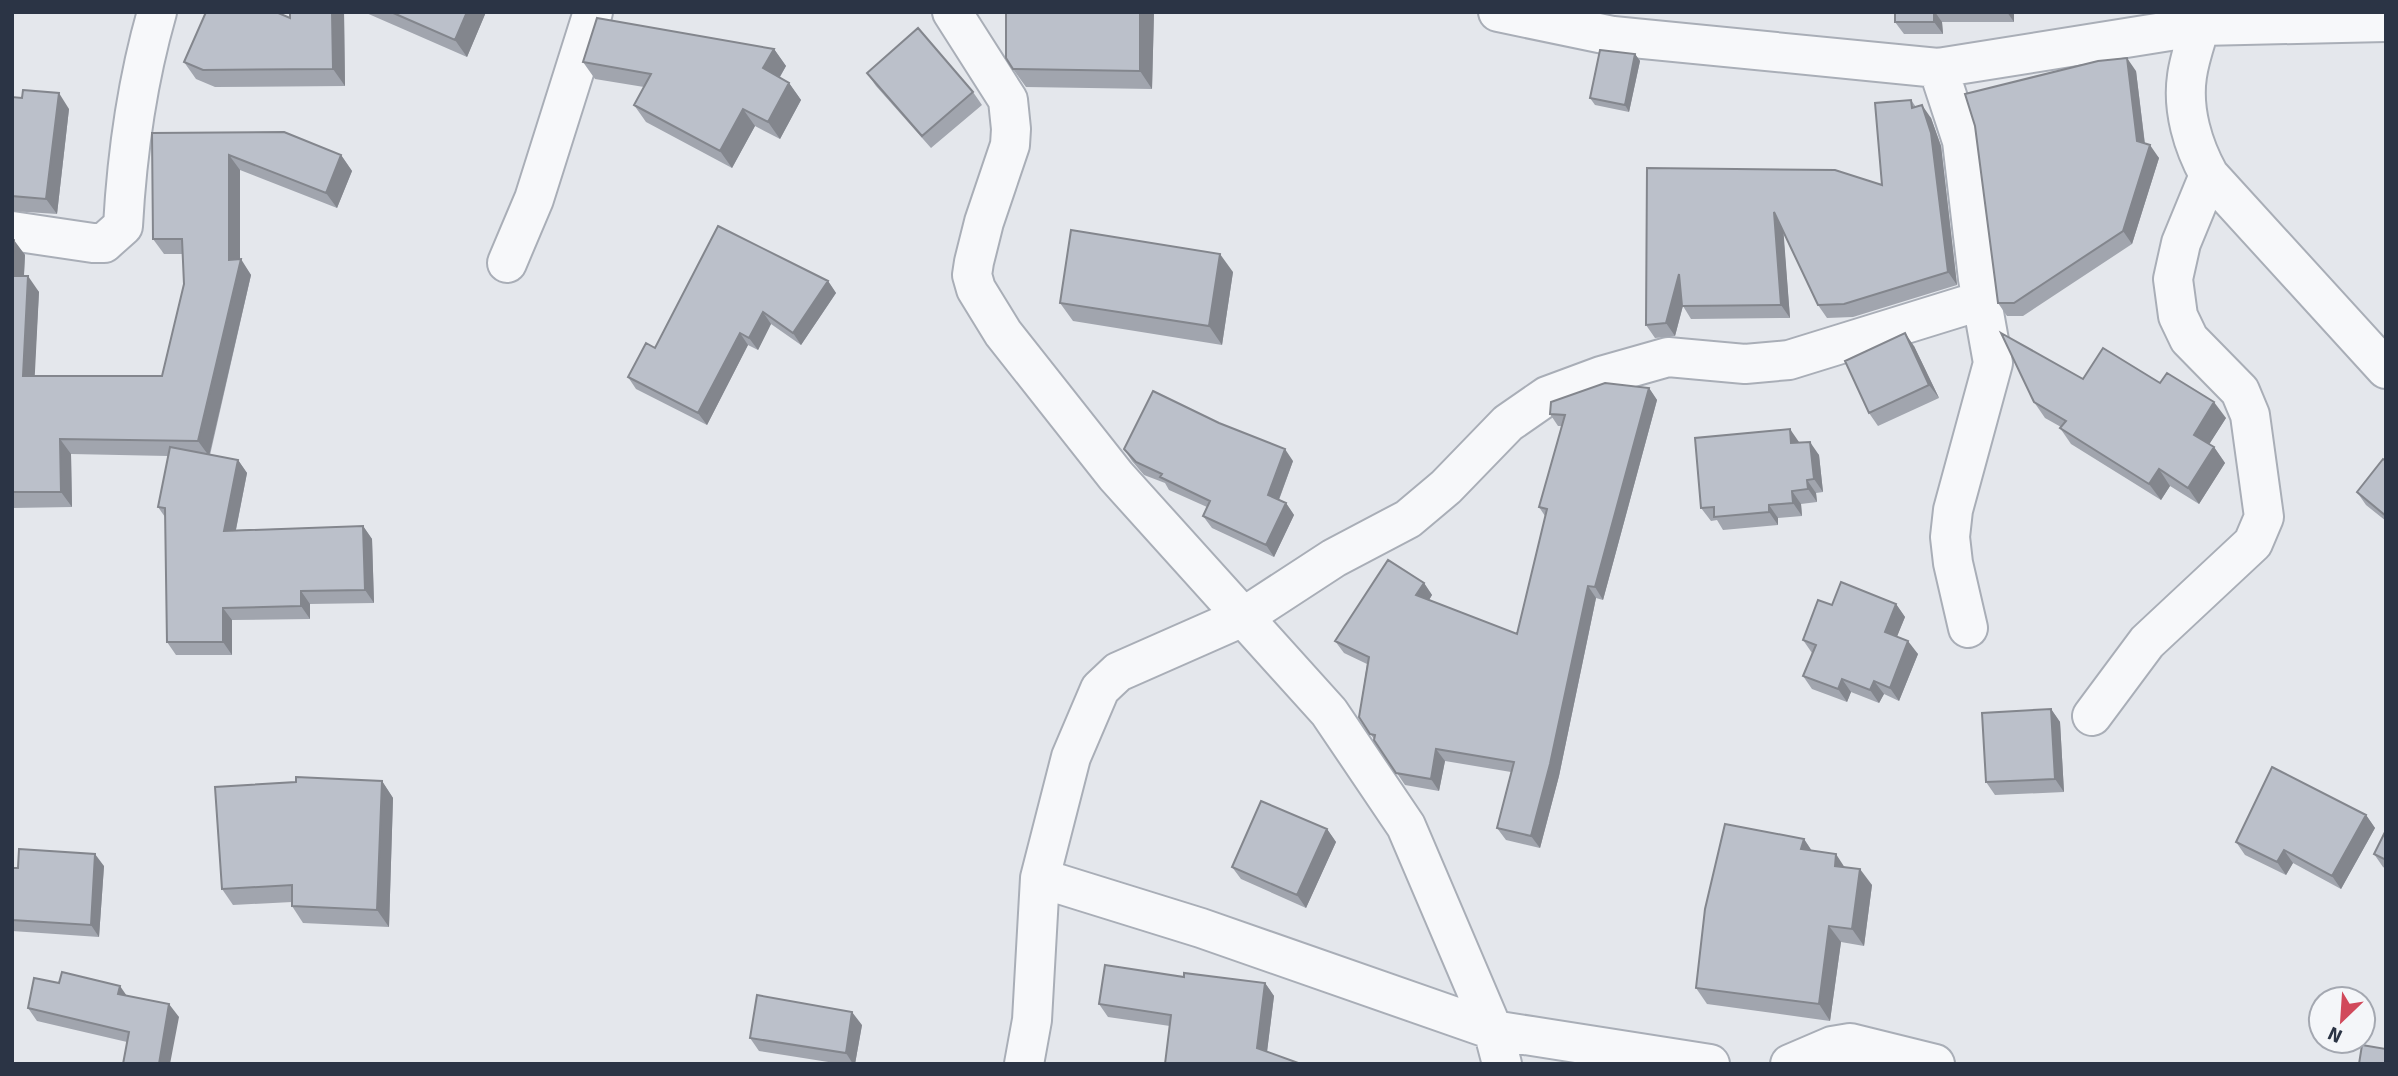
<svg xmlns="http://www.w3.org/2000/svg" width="2398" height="1076" font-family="Signika,sans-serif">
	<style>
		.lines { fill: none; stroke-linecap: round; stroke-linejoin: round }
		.minor-casing { stroke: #a9aeb7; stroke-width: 42 }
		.minor { stroke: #f7f8fa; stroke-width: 38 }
		.wall { fill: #a1a5ae }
		.shaded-wall { fill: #83868d }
		.building { fill: #bbc0ca; stroke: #83868d; stroke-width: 2 }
	</style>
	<rect width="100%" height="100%" fill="#e4e7ec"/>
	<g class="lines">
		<defs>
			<path id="minor" d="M952,12L1008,100L1011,129L1010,145L984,222L974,262L972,275L976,289L1003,333L1116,476L1329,712L1406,826L1493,1030L1502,1064
				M1498,12L1613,36L1938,68L2201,26L2386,22
				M2204,12C2199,33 2190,54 2187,76C2182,110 2193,146 2209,175L2386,369
				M1938,68L1962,141L1978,279L1993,363L1953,510L1950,537L1953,563L1968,628
				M12,231L93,243H104L123,226C127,153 137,82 157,12
				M507,263L534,199L593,12
				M2092,716L2147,642L2253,543L2264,517L2250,415L2240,391L2189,339L2178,316L2173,279L2181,243L2209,175
				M1040,878L1201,928L1493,1030L1710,1064
				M1024,1064L1032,1020L1040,878L1071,757L1100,689L1118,672L1245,616L1334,558L1408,519L1446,487L1508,423L1547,396L1601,376L1668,357L1745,364L1789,360L1983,300
				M1790,1064L1832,1046L1850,1043L1935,1064"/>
		</defs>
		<use href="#minor" class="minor-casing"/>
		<use href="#minor" class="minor"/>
	</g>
	<path class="wall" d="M290,12H344L345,86L215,87L196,79L184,62L290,18Z
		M364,12H486L467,57Z
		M1006,12H1154L1152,89L1026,87L1013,69Z
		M1895,12H2014V22H1942L1943,34H1904L1895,22Z
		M774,49L786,66L780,77L789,83L801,100L780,139L755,126L732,168L646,122L634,105L644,87L595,79L583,62Z
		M1635,54L1640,61L1629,112L1595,105L1590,98Z
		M2136,71L2145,144L2159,158L2132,244L2023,316H2007L1998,303Z
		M867,73L973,92L982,105L931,148L876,86Z
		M12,97L69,109L57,214L12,211Z
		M1911,100L1916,107L1931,118L1941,146L1957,285L1853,317L1827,318L1818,305L1783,232L1790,318L1691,319L1683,306L1675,336L1655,338L1646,325L1647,168L1882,185Z
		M152,133L341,155L352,171L337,208L240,170V259L251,275L210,455L238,460L247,473L236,530L363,526L372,539L374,603L310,604V619L232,620V655H176L167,642L165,517L158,507L168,456L71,454L72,507L12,508V239L25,255L24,276L39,292L34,376H162L184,284L183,254H164L153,239Z
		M1233,272L1222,345L1073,321L1060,303Z
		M828,281L836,293L801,345L771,324L758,350L748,345L707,425L636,389L628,377L655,348Z
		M1914,346L1939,398L1878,426L1869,413Z
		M2083,379L2160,383L2226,418L2209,444L2214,447L2225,463L2199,504L2170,486L2161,500L2071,444L2060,428L2061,427L2045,418L2034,402Z
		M1649,388L1657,400L1603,600L1596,598L1559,776L1540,848L1506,840L1497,828L1511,772L1445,761L1439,791L1405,785L1359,717L1367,664L1344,653L1335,641L1424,583L1432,595L1429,600L1517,634L1545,516L1539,507L1562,426H1558L1550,414Z
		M1799,443L1819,455L1823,492L1816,493L1817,502L1801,504L1802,516L1778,518V525L1723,530L1717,520L1711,521L1701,508Z
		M1124,449L1293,461L1279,500L1286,503L1294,515L1274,557L1212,528L1203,516L1207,507L1169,490L1165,483L1144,475L1132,461Z
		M2386,461V521L2366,505L2357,492Z
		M1896,604L1905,617L1897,636L1918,654L1899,701L1884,694L1879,703L1851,692L1847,702L1812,689L1803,676L1812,653L1803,640L1832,605Z
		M2051,709L2060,722L2064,792L1995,795L1986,782Z
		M382,781L393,798L389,927L303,923L292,906V902L233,905L222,889Z
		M2366,815L2375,828L2341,889L2293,863L2286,875L2245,855L2236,842Z
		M1327,829L1336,842L1306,908L1241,879L1232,867Z
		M2386,830V869L2383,867L2374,854Z
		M1804,839L1812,851L1845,867L1872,885L1864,946L1841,942L1830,1021L1707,1004L1696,988Z
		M104,866L99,937L12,931V868Z
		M1184,977L1265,983L1274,996L1267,1051L1170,1026L1108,1017L1099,1004Z
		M127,996L179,1017L127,1042L37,1021L28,1008Z
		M862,1025L855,1064H841L759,1051L750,1038Z"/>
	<path class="shaded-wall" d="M332,12H344L345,86L333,69Z
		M467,12H486L467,57L455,40Z
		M1140,12H1154L1152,89L1140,71Z
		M1934,12H1935L1942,22L1943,34L1934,22Z
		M2007,12H2014V22Z
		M774,49L786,66L775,85L763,68Z
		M1635,54L1640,61L1629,112L1625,105Z
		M2127,58L2136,71L2146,154L2137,141Z
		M789,83L801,100L780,139L768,122Z
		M59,93L69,109L57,214L46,199Z
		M1922,105L1931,118L1941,146L1957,285L1948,272Z
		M743,109L755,126L732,168L720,151Z
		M2150,145L2159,158L2132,244L2123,231Z
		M229,155L240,170V262L241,259L251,275L209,456L198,441L229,260Z
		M341,155L352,171L337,208L326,193Z
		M1774,212L1783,225L1790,318L1781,305Z
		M14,240L25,255L23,291L12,276Z
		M1220,254L1233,272L1222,345L1209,326Z
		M1679,274L1688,286L1675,336L1666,323Z
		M28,276L39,292L34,391L23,376Z
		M828,281L836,293L801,345L793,333Z
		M763,312L771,324L758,350L749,338Z
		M740,333L748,345L707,425L698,413Z
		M1905,333L1914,346L1939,398L1929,385Z
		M1649,388L1657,400L1603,600L1595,587Z
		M2214,402L2226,418L2205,451L2194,435Z
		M1790,429L1799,442L1791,443Z
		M60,439L71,454L72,507L61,492Z
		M1810,442L1819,455L1823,492L1814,479Z
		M2214,447L2225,463L2199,504L2188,488Z
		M1285,449L1293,461L1276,507L1268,495Z
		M238,460L247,473L233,544L224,531Z
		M2159,469L2170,486L2161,500L2149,484Z
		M1807,480L1816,493L1817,502L1808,489Z
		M1792,491L1801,504L1802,516L1793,503Z
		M1286,503L1294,515L1274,557L1266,545Z
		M1769,505L1778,518V525L1769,512Z
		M363,526L372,539L374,603L365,590Z
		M1424,583L1432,595L1424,608L1416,595Z
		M1588,586L1596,598L1559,776L1540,848L1531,836Z
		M301,591L310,604V619L301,606Z
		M1896,604L1905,617L1894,644L1885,632Z
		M223,608L232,620V655L223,642Z
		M1908,641L1918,654L1899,701L1890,688Z
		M1842,679L1851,692L1847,702L1838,689Z
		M1874,681L1884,694L1879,703L1870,690Z
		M2051,709L2060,722L2064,792L2055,779Z
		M1436,749L1445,761L1439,791L1431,779Z
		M382,781L393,798L389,927L377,910Z
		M2366,815L2375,828L2341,889L2332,876Z
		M1327,829L1336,842L1306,908L1297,895Z
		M1804,839L1815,856L1801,849Z
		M2284,850L2293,863L2286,875L2277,862Z
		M95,854L104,866L99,937L91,925Z
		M1836,854L1847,871L1835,866Z
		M1860,869L1872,885L1864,946L1852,929Z
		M1829,926L1841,942L1830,1021L1819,1004Z
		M1265,983L1274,996L1266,1060L1257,1048Z
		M120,986L129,999L118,994Z
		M169,1004L179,1017L170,1064H159Z
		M852,1012L862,1025L855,1064H853L846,1053Z"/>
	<path class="building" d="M206,12H276L290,18V12H332L333,69L203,70L184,62Z
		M391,12H467L455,40Z
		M1006,12H1140V71L1013,69L1006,58Z
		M1895,12H1934V22H1895Z
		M597,18L774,49L763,68L789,83L768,122L743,109L720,151L634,105L651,74L583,62Z
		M918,28L973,92L922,136L867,73Z
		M1600,50L1635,54L1625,105L1590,98Z
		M2127,58L2137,141L2150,145L2123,231L2014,303H1998L1975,126L1965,94L2098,61Z
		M23,90L59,93L46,199L12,196V97L22,98Z
		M1911,100L1912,108L1922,105L1931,133L1948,272L1844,304L1818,305L1774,212L1781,305L1682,306L1679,274L1666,323L1646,325L1647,168L1835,170L1882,185L1875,103Z
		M284,132L341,155L326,193L229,155V260L241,259L198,441L60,439L61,492H12V276H28L23,376H162L184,284L182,239H153L152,133Z
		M718,226L828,281L793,333L763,312L749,338L740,333L698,413L628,377L646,343L655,348Z
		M1071,230L1220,254L1209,326L1060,303Z
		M12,239L14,240L12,273Z
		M1905,333L1929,385L1869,413L1845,361Z
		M2001,333L2083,379L2103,348L2160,383L2167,373L2214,402L2194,435L2214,447L2188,488L2159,469L2149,484L2060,428L2066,421L2034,402Z
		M1605,383L1649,388L1595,587L1588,586L1550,764L1531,836L1497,828L1514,762L1436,749L1431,779L1396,773L1374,740L1375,735L1370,734L1359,717L1369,657L1335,641L1388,560L1424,583L1416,595L1517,634L1547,509L1539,507L1565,415L1550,414L1551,402Z
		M1153,391L1219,423L1285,449L1268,495L1286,503L1266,545L1203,516L1210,501L1160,477L1162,474L1136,462L1124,449Z
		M1790,429L1791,443L1810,442L1814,479L1807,480L1808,489L1792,491L1793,503L1769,505V512L1714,517V507L1701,508L1695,438Z
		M170,447L238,460L224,531L363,526L365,590L301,591V606L223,608V642H167L165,508L158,507Z
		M2383,459L2386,461V516L2357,492Z
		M1841,582L1896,604L1885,632L1908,641L1890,688L1874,681L1870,690L1842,679L1838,689L1803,676L1816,645L1803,640L1818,600L1832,605Z
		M2051,709L2055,779L1986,782L1982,713Z
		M2272,767L2366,815L2332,876L2284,850L2277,862L2236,842Z
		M296,777L382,781L377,910L292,906V885L222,889L215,787L296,782Z
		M1261,801L1327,829L1297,895L1232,867Z
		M1725,824L1804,839L1801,849L1836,854L1835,866L1860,869L1852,929L1829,926L1819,1004L1696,988L1705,909Z
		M2386,830V860L2374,854Z
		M19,849L95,854L91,925L12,920V868H18Z
		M1105,965L1184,977V973L1265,983L1257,1048L1301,1064H1165L1171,1015L1099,1004Z
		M62,972L120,986L118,994L169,1004L159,1064H123L129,1032L28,1008L34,978L59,983Z
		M757,995L852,1012L846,1053L750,1038Z
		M2362,1045L2386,1049V1064H2359Z"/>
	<rect width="2398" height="1076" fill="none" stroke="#2b3445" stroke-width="28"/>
	<g transform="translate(2342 1020) rotate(205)"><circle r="33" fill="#f4f6f9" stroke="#a4a8b1" stroke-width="2"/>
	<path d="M0-5L12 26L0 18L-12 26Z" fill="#d1495b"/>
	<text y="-10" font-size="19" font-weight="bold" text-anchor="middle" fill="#2b3445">N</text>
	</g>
</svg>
